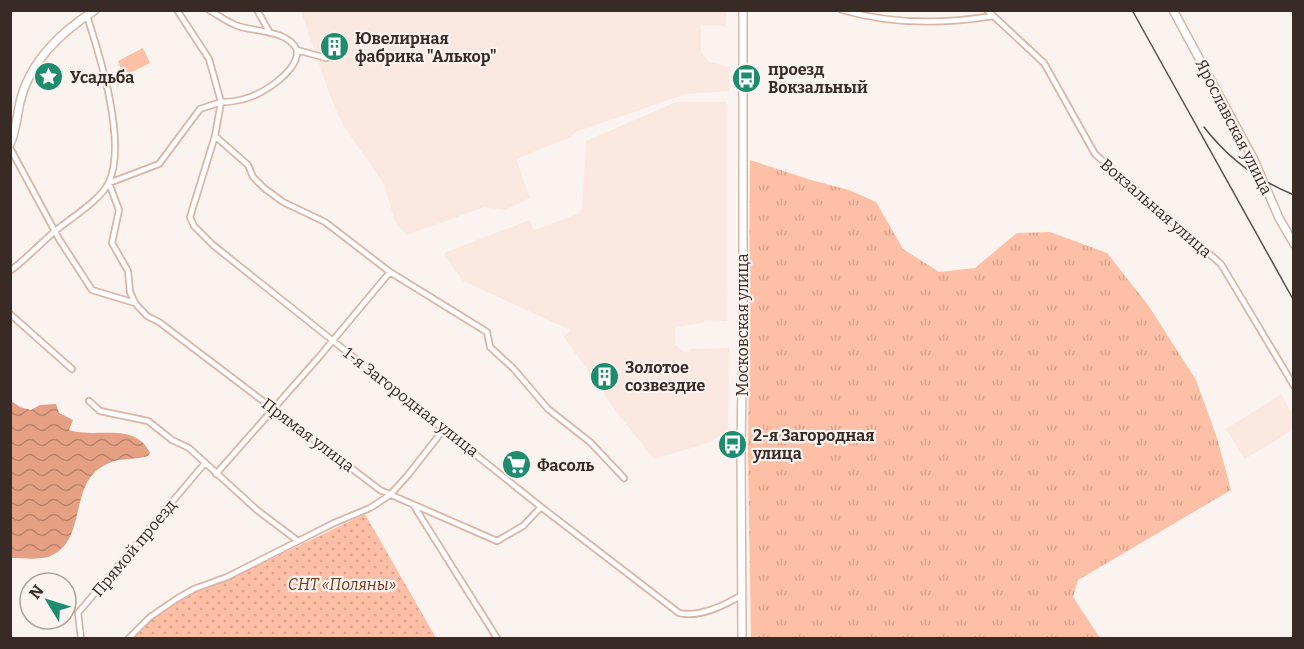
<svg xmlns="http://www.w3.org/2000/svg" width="1304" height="649" font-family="Bitter,serif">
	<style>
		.built { fill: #fbe8e0 }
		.grass { fill: url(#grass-tufts) }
		.garden { fill: url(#garden-dots) }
		.pitch { fill: #fdbfa5 }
		.water { fill: url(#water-waves) }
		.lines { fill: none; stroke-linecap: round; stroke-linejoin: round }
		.street-casing { stroke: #dab5a6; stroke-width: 8 }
		.secondary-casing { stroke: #dab5a6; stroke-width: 10 }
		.street { stroke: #fff; stroke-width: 4.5 }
		.secondary { stroke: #fff; stroke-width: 7 }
		.rail { stroke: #5c4f4a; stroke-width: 1.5 }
		.labels { text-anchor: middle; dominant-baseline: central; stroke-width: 4.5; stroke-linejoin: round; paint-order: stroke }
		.poi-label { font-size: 16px; font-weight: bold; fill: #382a24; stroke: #fbf3f0; text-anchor: start }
		.street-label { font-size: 16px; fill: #382a24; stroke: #fbf3f0 }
		.park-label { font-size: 16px; font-style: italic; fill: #743518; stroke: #fbf3f0 }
	</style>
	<defs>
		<pattern id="grass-tufts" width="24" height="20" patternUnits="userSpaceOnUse" patternTransform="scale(1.5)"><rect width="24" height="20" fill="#fdbfa5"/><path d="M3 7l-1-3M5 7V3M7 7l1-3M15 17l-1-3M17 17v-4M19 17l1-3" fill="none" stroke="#daa48e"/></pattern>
		<pattern id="garden-dots" width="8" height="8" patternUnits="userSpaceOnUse" patternTransform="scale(1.5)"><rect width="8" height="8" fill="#fdbfa5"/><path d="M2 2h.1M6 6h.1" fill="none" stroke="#daa48e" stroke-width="1.8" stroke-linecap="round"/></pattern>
		<pattern id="water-waves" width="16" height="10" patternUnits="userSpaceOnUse" patternTransform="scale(1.5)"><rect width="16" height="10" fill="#e5a083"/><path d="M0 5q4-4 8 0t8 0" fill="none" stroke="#bb836b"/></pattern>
	</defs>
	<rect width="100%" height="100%" fill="#fbf3f0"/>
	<path class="built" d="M301,11H726V26L701,25V52L709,62L730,67L729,91L686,94L575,132L571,137L516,159L530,198L505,210L484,207L407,235L395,222L384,184L343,125L330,96Z
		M676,102H727V321L705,320L703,323L675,327V345L686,353L690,349L729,348L728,430L711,442L654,459L621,418L564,337L570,330L463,281L444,255L446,252L530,220L534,230L578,214L582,208L586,141Z
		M1281,394L1293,415V430L1245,459L1226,429Z"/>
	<path class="grass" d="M750,160L811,180L849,190L876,202L903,249L939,272L975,268L1017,233L1050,232L1107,253L1148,305L1196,380L1217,438L1231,490L1078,580L1073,597L1100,638H751L748,461Z"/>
	<path class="garden" d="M365,514L436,638H132L152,618L195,591L256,566Z"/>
	<path class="pitch" d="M143,48L150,63L124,76L118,61Z"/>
	<path class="water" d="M10,400L20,407L31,410L40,405L56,404L59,413L73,420L69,430C95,439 135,421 150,453L148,456C128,462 120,455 100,468C69,489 87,543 48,557C37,560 21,558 11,558Z"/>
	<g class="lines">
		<defs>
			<path id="street" d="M209,10C218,15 228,23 238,26C256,32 288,30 297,50
				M257,10L270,33
				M842,10C890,24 944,24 993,16
				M987,10L1044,63L1095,154L1221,264L1294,386
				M297,50C299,71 263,94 244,99C237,101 228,102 221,102L215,136L190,217L194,226L213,245L541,507L679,613C700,618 725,605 742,595
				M297,50L326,58
				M215,136L248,165L253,177L264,188L283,202L325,222L390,272L487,332L490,347L513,368L548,409L590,442L624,478
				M10,148L59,239L92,290L135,303
				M109,183L119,210L112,243L128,271L130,292L135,303L147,316L159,322L380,490L497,541L523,526L541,507
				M109,183L159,164L200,109L221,102L209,59L177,10
				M10,271C26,259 40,244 55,231C71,218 101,200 109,182C127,142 100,56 87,16
				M10,314L72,369
				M89,401L100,411L148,421L172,440L189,448L257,510L298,541
				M216,474L319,357L390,272
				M414,506L497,638
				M81,638L78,613L205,463
				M129,638L150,617L178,598L194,589L227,577L334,523L370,508L390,495L408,475L444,429"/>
			<path id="secondary" d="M1173,10L1254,160L1279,218L1294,244
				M10,144C16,131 17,116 20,102C30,61 60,33 95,10
				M742,638L741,444L743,332V10"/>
		</defs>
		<use href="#street" class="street-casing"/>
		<use href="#secondary" class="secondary-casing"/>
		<use href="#street" class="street"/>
		<use href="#secondary" class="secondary"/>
		<path class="rail" d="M1132,10L1294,301
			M1204,127C1227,157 1259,181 1294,195"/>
	</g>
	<defs>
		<symbol id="building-disc" viewBox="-11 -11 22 22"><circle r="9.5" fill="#1e8d6e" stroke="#fbf3f0"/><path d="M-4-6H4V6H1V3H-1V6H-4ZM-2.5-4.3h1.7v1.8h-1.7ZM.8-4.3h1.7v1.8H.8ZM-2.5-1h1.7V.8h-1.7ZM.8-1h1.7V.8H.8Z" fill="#fff"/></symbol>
		<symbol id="sight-disc" viewBox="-11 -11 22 22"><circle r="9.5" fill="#1e8d6e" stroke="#fbf3f0"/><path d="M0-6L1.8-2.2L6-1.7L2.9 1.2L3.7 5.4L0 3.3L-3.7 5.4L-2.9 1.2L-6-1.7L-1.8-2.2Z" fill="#fff"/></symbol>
		<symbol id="bus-disc" viewBox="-11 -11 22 22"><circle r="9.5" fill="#1e8d6e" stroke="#fbf3f0"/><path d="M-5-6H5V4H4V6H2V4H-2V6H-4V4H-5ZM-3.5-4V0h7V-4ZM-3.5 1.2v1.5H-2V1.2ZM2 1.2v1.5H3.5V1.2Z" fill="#fff"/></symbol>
		<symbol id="supermarket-disc" viewBox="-11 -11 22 22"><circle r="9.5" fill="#1e8d6e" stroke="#fbf3f0"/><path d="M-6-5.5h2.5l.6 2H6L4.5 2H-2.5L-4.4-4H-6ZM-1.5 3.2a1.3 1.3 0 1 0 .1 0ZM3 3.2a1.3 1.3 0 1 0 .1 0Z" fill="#fff"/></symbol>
	</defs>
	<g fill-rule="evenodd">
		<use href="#building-disc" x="318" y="30" width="33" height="33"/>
		<use href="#sight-disc" x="32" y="60" width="33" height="33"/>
		<use href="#bus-disc" x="730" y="62" width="33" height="33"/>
		<use href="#building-disc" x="588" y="360" width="33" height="33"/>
		<use href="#bus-disc" x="716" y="428" width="33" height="33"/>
		<use href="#supermarket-disc" x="500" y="448" width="33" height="33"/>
	</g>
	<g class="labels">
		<g class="poi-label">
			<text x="355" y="38">Ювелирная<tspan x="355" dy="18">фабрика "Алькор"</tspan></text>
			<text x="768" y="69">проезд<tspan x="768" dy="18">Вокзальный</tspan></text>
			<text x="70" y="77">Усадьба</text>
			<text x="625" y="367">Золотое<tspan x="625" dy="18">созвездие</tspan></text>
			<text x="753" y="435">2-я Загородная<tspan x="753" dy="18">улица</tspan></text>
			<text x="537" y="465">Фасоль</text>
		</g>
		<g class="street-label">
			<text transform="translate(1234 127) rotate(63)">Ярославская улица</text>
			<text transform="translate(1156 208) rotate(41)">Вокзальная улица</text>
			<text transform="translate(742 325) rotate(-90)">Московская улица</text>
			<text transform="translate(411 402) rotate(38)">1-я Загородная улица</text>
			<text transform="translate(308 435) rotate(37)">Прямая улица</text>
			<text transform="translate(134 548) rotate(-50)">Прямой проезд</text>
		</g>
		<g class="park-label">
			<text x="342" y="584">СНТ «Поляны»</text>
		</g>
	</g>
	<rect width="1304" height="649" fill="none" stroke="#382a24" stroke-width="24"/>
	<g transform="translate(48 601) rotate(308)"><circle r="28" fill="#fbf3f0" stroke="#ada39e" stroke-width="1.5"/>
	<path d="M0-4.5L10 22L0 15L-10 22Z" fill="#1e8d6e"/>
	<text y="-9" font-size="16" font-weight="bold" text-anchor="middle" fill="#382a24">N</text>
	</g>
</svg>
